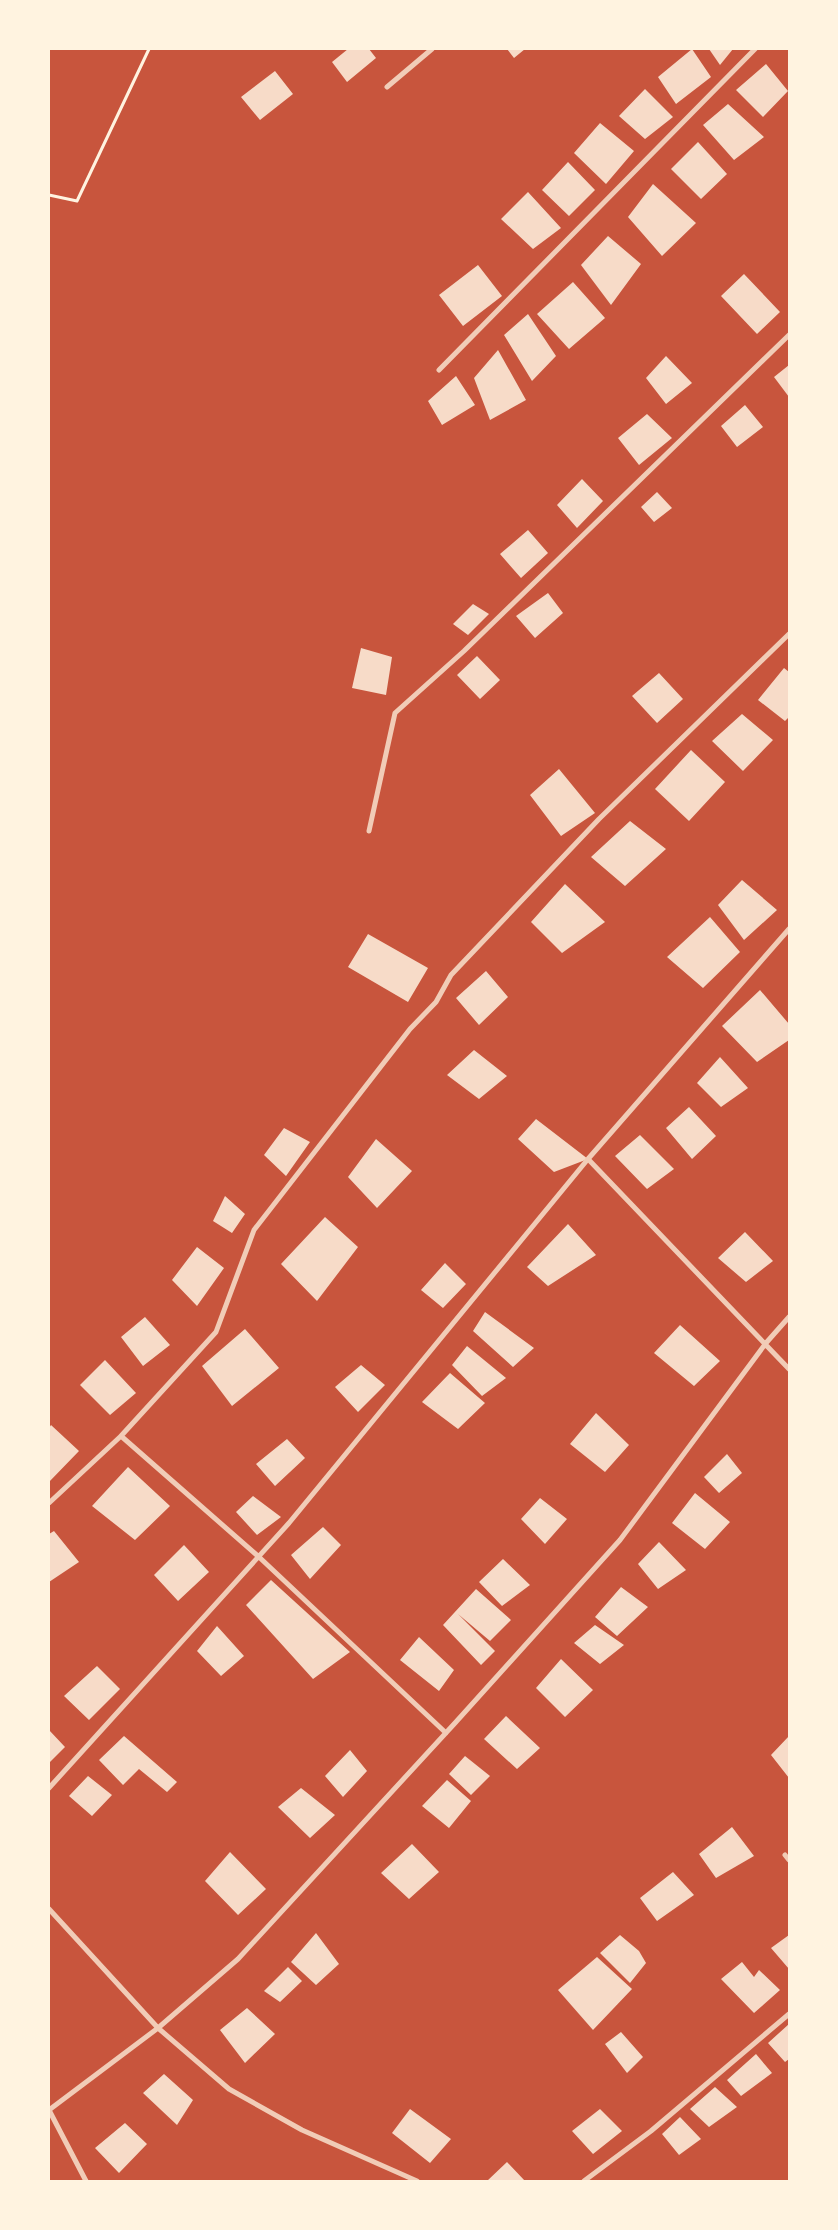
<svg xmlns="http://www.w3.org/2000/svg" width="838" height="2230" font-family="'Fira Sans',sans-serif">
	<style>
		.building { fill: #f7dbc8 }
		.lines { fill: none; stroke-linecap: round; stroke-linejoin: round }
		.path { stroke: #fff3e0; stroke-width: 3 }
		.minor { stroke: #f1ccb7; stroke-width: 5 }
	</style>
	<rect width="100%" height="100%" fill="#c8553d"/>
	<path class="building" d="M348,49H369L376,58L347,82L332,62Z
		M507,49H525L514,58Z
		M692,49L711,77L676,104L658,77Z
		M709,49H733L720,65Z
		M766,64L788,91L763,117L736,90Z
		M275,71L293,94L260,120L241,97Z
		M645,89L673,117L645,139L619,116Z
		M728,104L764,137L734,160L703,125Z
		M600,123L634,151L606,184L574,153Z
		M698,142L727,174L701,199L671,169Z
		M568,162L595,190L569,216L542,190Z
		M653,184L696,223L662,256L628,217Z
		M528,192L561,228L533,249L501,219Z
		M608,236L641,264L611,305L581,265Z
		M478,265L502,296L463,326L439,295Z
		M744,274L780,312L757,334L721,296Z
		M573,282L605,318L569,349L537,314Z
		M528,314L556,356L532,381L504,335Z
		M498,350L526,400L490,420L474,378Z
		M666,356L692,383L666,404L646,378Z
		M789,365V397L774,377Z
		M456,376L475,405L442,425L428,401Z
		M745,405L763,427L737,447L721,426Z
		M647,414L672,438L639,465L618,438Z
		M582,479L603,501L577,528L557,505Z
		M657,492L672,508L654,522L641,507Z
		M528,530L548,553L521,578L500,554Z
		M548,593L563,613L535,638L516,616Z
		M473,604L489,614L468,635L453,624Z
		M361,648L392,657L386,695L352,688Z
		M477,656L500,680L480,699L457,675Z
		M784,668L789,672V717L785,721L758,700Z
		M659,673L683,699L657,723L632,696Z
		M742,714L773,740L743,771L712,741Z
		M691,750L725,782L689,821L655,789Z
		M559,769L595,813L561,836L530,795Z
		M630,821L666,849L625,886L591,857Z
		M742,880L777,910L744,940L718,905Z
		M565,884L605,922L562,953L531,922Z
		M710,917L740,952L703,988L667,957Z
		M368,934L428,968L408,1002L348,967Z
		M486,971L508,997L479,1025L456,998Z
		M760,990L789,1024V1040L757,1062L722,1026Z
		M474,1050L507,1076L479,1099L447,1075Z
		M720,1057L748,1088L721,1107L697,1083Z
		M689,1107L716,1136L692,1159L666,1128Z
		M536,1119L588,1159L554,1172L518,1139Z
		M284,1128L310,1142L286,1176L264,1155Z
		M640,1135L674,1169L647,1189L615,1156Z
		M376,1139L412,1171L377,1208L348,1177Z
		M225,1196L245,1214L232,1233L213,1221Z
		M325,1217L358,1247L317,1301L281,1264Z
		M568,1224L596,1255L548,1286L527,1267Z
		M745,1232L773,1261L746,1282L718,1258Z
		M197,1247L224,1268L197,1306L172,1280Z
		M445,1263L466,1284L443,1308L421,1290Z
		M485,1312L534,1348L513,1367L473,1331Z
		M145,1317L170,1345L143,1366L121,1337Z
		M680,1325L720,1361L694,1386L654,1353Z
		M245,1329L279,1368L232,1406L202,1366Z
		M467,1346L506,1378L482,1396L452,1365Z
		M105,1360L136,1393L110,1415L80,1385Z
		M361,1365L385,1385L358,1412L335,1387Z
		M450,1373L485,1403L458,1429L422,1402Z
		M596,1413L629,1445L605,1472L570,1444Z
		M51,1425L79,1451L49,1482V1428Z
		M287,1439L305,1458L275,1486L256,1464Z
		M727,1454L742,1473L719,1493L704,1477Z
		M128,1467L170,1506L135,1540L92,1506Z
		M695,1493L730,1522L705,1549L672,1523Z
		M253,1496L281,1517L257,1535L236,1512Z
		M540,1498L567,1519L545,1544L521,1519Z
		M323,1527L341,1545L310,1579L291,1555Z
		M54,1531L79,1562L49,1582V1534Z
		M659,1542L686,1570L658,1589L638,1564Z
		M184,1545L209,1572L178,1601L154,1575Z
		M503,1559L530,1585L502,1606L479,1582Z
		M271,1580L350,1652L313,1679L246,1605Z
		M621,1587L648,1607L617,1636L595,1617Z
		M476,1589L511,1620L490,1641L458,1614L495,1651L481,1665L443,1625Z
		M595,1625L624,1645L600,1664L574,1643Z
		M217,1626L244,1656L221,1676L197,1651Z
		M419,1637L454,1670L439,1691L400,1660Z
		M561,1659L593,1690L565,1717L536,1688Z
		M97,1666L120,1689L89,1720L64,1696Z
		M506,1716L540,1748L517,1769L484,1739Z
		M49,1730L65,1747L49,1763Z
		M124,1736L177,1782L167,1792L139,1769L123,1785L99,1760Z
		M789,1736V1778L771,1755Z
		M350,1750L367,1771L343,1797L325,1776Z
		M465,1756L490,1776L471,1795L449,1774Z
		M88,1776L112,1795L92,1816L69,1796Z
		M447,1780L471,1801L449,1828L422,1806Z
		M301,1788L335,1815L310,1838L278,1807Z
		M732,1827L754,1856L716,1878L699,1854Z
		M412,1844L439,1872L409,1899L381,1873Z
		M230,1852L266,1889L238,1915L205,1881Z
		M673,1872L694,1895L657,1921L640,1898Z
		M316,1933L339,1964L316,1985L291,1962Z
		M620,1935L639,1951L646,1963L630,1983L600,1953Z
		M789,1935V1969L771,1948Z
		M597,1957L632,1989L593,2030L558,1990Z
		M742,1962L754,1977L759,1970L780,1990L754,2013L721,1979Z
		M288,1967L302,1981L280,2002L264,1991Z
		M247,2008L275,2034L245,2063L220,2030Z
		M789,2024V2059L785,2062L768,2043Z
		M621,2032L643,2057L627,2073L605,2044Z
		M756,2054L772,2073L741,2096L727,2080Z
		M164,2074L193,2100L177,2125L143,2093Z
		M715,2087L737,2107L709,2127L690,2109Z
		M410,2109L451,2139L430,2163L392,2133Z
		M600,2109L622,2131L593,2154L572,2131Z
		M680,2117L701,2139L679,2155L662,2134Z
		M125,2123L147,2144L119,2173L95,2148Z
		M507,2162L525,2181H487Z"/>
	<g class="lines">
		<path class="path" d="M49,195L77,201L149,49"/>
		<path class="minor" d="M387,87L432,49
			M439,370L755,49
			M369,831L395,713L464,651L789,335
			M588,1159L789,1369
			M121,1436L259,1557L446,1733
			M49,1503L121,1436L216,1332L254,1230L410,1029L436,1002L451,975L599,819L789,634
			M49,1788L289,1523L588,1159L789,929
			M785,1855L789,1860
			M49,1909L158,2028L229,2089L302,2130L417,2181
			M49,2110L158,2028L238,1959L455,1723L620,1540L766,1343L789,1317
			M49,2110L86,2181
			M584,2181L651,2131L789,2014"/>
	</g>
	<rect width="838" height="2230" fill="none" stroke="#fff3e0" stroke-width="100"/>
</svg>
